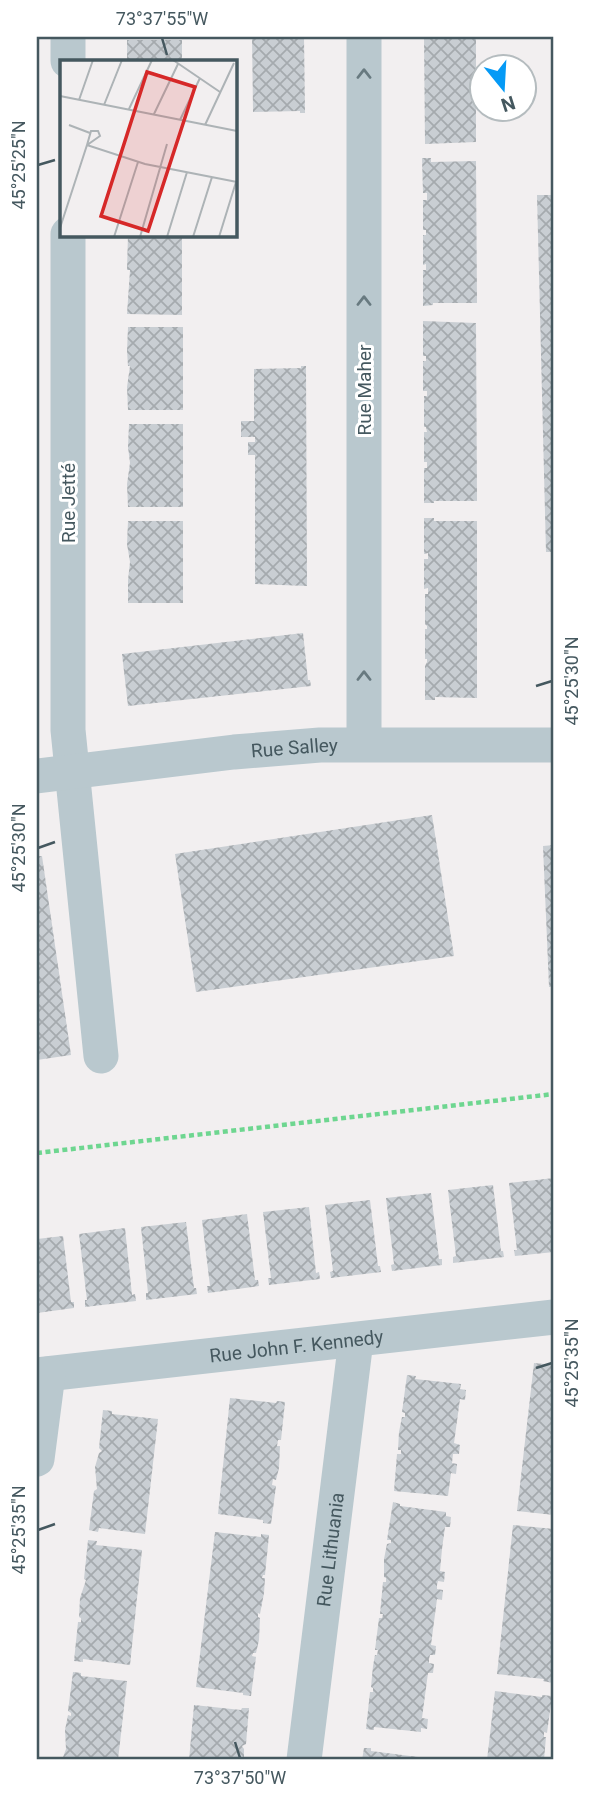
<svg xmlns="http://www.w3.org/2000/svg" width="591" height="1797" font-family="Roboto,sans-serif">
	<style>
		.building { fill: url(#building-cross-hatch) }
		.lines { fill: none; stroke-linecap: round; stroke-linejoin: round }
		.path { stroke: #6ed690; stroke-width: 4.5; stroke-dasharray: 5 3.5; stroke-linecap: butt }
		.minor { stroke: #b9c8ce; stroke-width: 35 }
		.oneway { stroke: #687a80 }
		.ticks { fill: none; stroke: #45585f; stroke-width: 2.5 }
		.labels { text-anchor: middle; dominant-baseline: central; stroke-width: 6; stroke-linejoin: round; paint-order: stroke }
		.street-label { font-size: 19px; fill: #45585f; stroke: #fff }
		.inset-road { fill: none; stroke: #adb3b6; stroke-width: 2 }
		.view { fill: #d62828; fill-opacity: 0.15; stroke: #d62828; stroke-width: 3.5 }
		.inset-edge { fill: none; stroke: #45585f; stroke-width: 3.5 }
		.neatline { fill: none; stroke: #45585f; stroke-width: 2.5 }
		.ticks-label { font-size: 18px; text-anchor: middle; fill: #45585f }
	</style>
	<defs>
		<pattern id="building-cross-hatch" width="8" height="8" patternUnits="userSpaceOnUse" patternTransform="scale(1.75)"><rect width="8" height="8" fill="#c9ced3"/><path d="M0 0l8 8M0 8l8-8" fill="none" stroke="#a5aaae"/></pattern>
	</defs>
	<rect width="100%" height="100%" fill="#f2eff0"/>
	<path class="building" d="M252,37H304L305,113H300V111L253,112Z
		M424,37H476V142L425,144Z
		M127,40H182V61H127Z
		M422,158H431V162L476,161L477,303H433V305L423,306V270H426V264L423,265V235H426V230H423V200H427V193H423Z
		M537,195H554V552H546Z
		M128,234H182V315L127,314L130,270H127Z
		M423,321L476,323L477,501H434V503H424V468H427V462H424V432H427L426,427H424V396H427V391H423V361H426V356H423Z
		M128,327H183V410H128L127,387L130,366H128L127,351Z
		M301,366H306L307,586L255,584V455H248V442H255V437H241V421H254V369L301,368Z
		M129,424H183V507H128L127,484L130,463L128,447Z
		M424,518H434V521H477V698L435,697V700H425V666L427,662V659H425V629H427V626L425,624V594H428V588L424,589V559H428V553L424,554Z
		M128,521H183V603H128V580L130,562L127,544Z
		M303,633L308,680H310L311,686L128,706L122,654Z
		M432,815L454,956L196,992L175,854Z
		M554,845V987H549L543,846Z
		M37,856H42L71,1055L37,1060Z
		M554,1178V1252L515,1256L514,1250H517L509,1183Z
		M493,1185L501,1251H503L504,1257L453,1263V1257L456,1256L448,1190Z
		M431,1193L439,1259H442V1265L392,1271L391,1265L394,1264L386,1198Z
		M370,1200L378,1266H380L381,1272L331,1278L330,1272L333,1271L325,1205Z
		M309,1207L316,1273L319,1272L320,1279L269,1285L268,1278H271L263,1212Z
		M247,1214L255,1280H258L259,1286L208,1293L207,1286H210L202,1220Z
		M186,1222L194,1288H196L197,1294L146,1300V1293H148L141,1227Z
		M125,1228L132,1295L135,1294L136,1301L85,1307V1300H87L79,1234Z
		M63,1236L71,1302H74V1308L37,1313V1239Z
		M534,1363L554,1365V1515L517,1511Z
		M407,1375L416,1376L415,1379L461,1384L460,1389L466,1390L465,1400L460,1399L454,1443L460,1445L459,1454H453L452,1463L457,1464L456,1474L451,1473L448,1496L394,1491L397,1454H401V1450H398L399,1432L402,1417H405V1413L402,1412Z
		M230,1398L276,1403L277,1401L285,1402L281,1440H278L277,1446H280L279,1468L276,1480L273,1479L272,1485L276,1486L271,1524L263,1523V1520L218,1514Z
		M103,1410L112,1411V1414L158,1419L145,1534L99,1528L98,1532L89,1530L94,1491L97,1489L95,1467L99,1453L102,1451L99,1448Z
		M393,1502L400,1504V1506L446,1512V1516L451,1517L450,1527H445L442,1549L440,1571L445,1572L444,1582L438,1581L437,1585V1589L443,1590L442,1600L437,1599L431,1645L436,1646L435,1655H430L429,1659V1663L434,1664L433,1673H428L422,1718L428,1719L427,1729L421,1728V1732L374,1727V1730L366,1729L370,1692H373V1688L371,1687L373,1666L375,1655H377L378,1650H375L379,1618H382L383,1614H380L383,1582H386V1578L384,1577V1559L387,1544L391,1543V1540H387Z
		M513,1525L554,1529L553,1683L543,1681L544,1679L497,1674Z
		M215,1532L261,1537V1534L269,1535L265,1575H263L262,1578H265L264,1593L260,1614L258,1613V1617L260,1618L259,1640L256,1653H253L252,1656L256,1657L251,1696L243,1695V1693L196,1687Z
		M88,1540L97,1541L96,1545L142,1550L130,1665L83,1659V1662L74,1661L78,1622H81V1618L79,1617L80,1598L86,1580L84,1579Z
		M73,1672L81,1673V1676L127,1681L118,1760H62L66,1749L65,1730L68,1715L71,1716V1713L68,1711Z
		M495,1691L542,1697V1695L552,1696L547,1733L544,1732V1737H546L544,1760H487Z
		M194,1705L241,1710L242,1708H249L246,1744L242,1746L244,1749V1760H189Z
		M364,1748H371V1751L418,1757L417,1760H362Z"/>
	<g class="lines">
		<path class="path" d="M37,1153L554,1094"/>
		<g class="minor">
			<path d="M68,37V61"/>
			<path d="M364,37V744"/>
			<path d="M68,234V730L101,1056"/>
			<path id="s1" d="M37,776L234,752L320,745H554"/>
			<path id="s2" d="M37,1375L554,1317"/>
			<path d="M37,1459L48,1374"/>
			<path id="s3" d="M304,1760L356,1340"/>
		</g>
	</g>
	<defs><path id="oneway-chevron" d="M-2-3.5L2.5 0L-2 3.5" fill="none" stroke-width="1.6" stroke-linecap="round" stroke-linejoin="round" transform="scale(1.75)"/></defs>
	<g class="oneway">
		<use href="#oneway-chevron" transform="translate(364 74) rotate(-90)"/>
		<use href="#oneway-chevron" transform="translate(364 301) rotate(-90)"/>
		<use href="#oneway-chevron" transform="translate(364 676) rotate(-90)"/>
	</g>
	<path class="ticks" d="M162,38L167,55M38,165L55,160M536,686L552,681M38,848L55,842M536,1368L552,1363M38,1530L55,1524M235,1742L240,1758"/>
	<g class="labels">
		<g class="street-label">
			<text transform="translate(364 390) rotate(-90)">Rue Maher</text>
			<text transform="translate(68 503) rotate(-90)">Rue Jetté</text>
			<text stroke="none"><textPath href="#s1" startOffset="259">Rue Salley</textPath></text>
			<text stroke="none"><textPath href="#s2" startOffset="261">Rue John F. Kennedy</textPath></text>
			<text stroke="none"><textPath href="#s3" startOffset="212">Rue Lithuania</textPath></text>
		</g>
	</g>
	<g transform="translate(60 60)">
		<rect width="177" height="177" fill="#f2eff0"/>
		<path class="inset-road" d="M113,0L160,32M0,36L177,71M19,40L33,0M44,45L62,0M69,49L92,0M94,54L118,4M120,60L140,18M9,65L30,73M145,65L174,3M31,71H38L40,76L27,85ZM0,168L27,85L85,104L177,122M54,177L78,102M80,177L107,84M107,177L127,112M133,177L152,117M159,177L176,122"/>
		<path class="view" d="M87,12L135,27L88,171L41,156Z"/>
		<rect width="177" height="177" class="inset-edge"/>
	</g>
	<rect width="591" height="1797" fill="none" stroke="#ffffff" stroke-width="77"/>
	<g transform="translate(503 88) rotate(162)"><circle r="33" fill="#ffffff" stroke="#b5bcbf" stroke-width="2"/>
	<path d="M0-5L12 26L0 18L-12 26Z" fill="#059af6"/>
	<text y="-10" font-size="19" font-weight="bold" text-anchor="middle" fill="#45585f">N</text>
	</g>
	<rect x="38" y="38" width="514" height="1720" class="neatline"/>
	<g class="ticks-label">
		<text x="162" y="25">73°37'55"W</text>
		<text transform="translate(19 165) rotate(-90)" y="6">45°25'25"N</text>
		<text transform="translate(572 681) rotate(-90)" y="6">45°25'30"N</text>
		<text transform="translate(19 848) rotate(-90)" y="6">45°25'30"N</text>
		<text transform="translate(572 1363) rotate(-90)" y="6">45°25'35"N</text>
		<text transform="translate(19 1530) rotate(-90)" y="6">45°25'35"N</text>
		<text x="240" y="1784">73°37'50"W</text>
	</g>
</svg>
